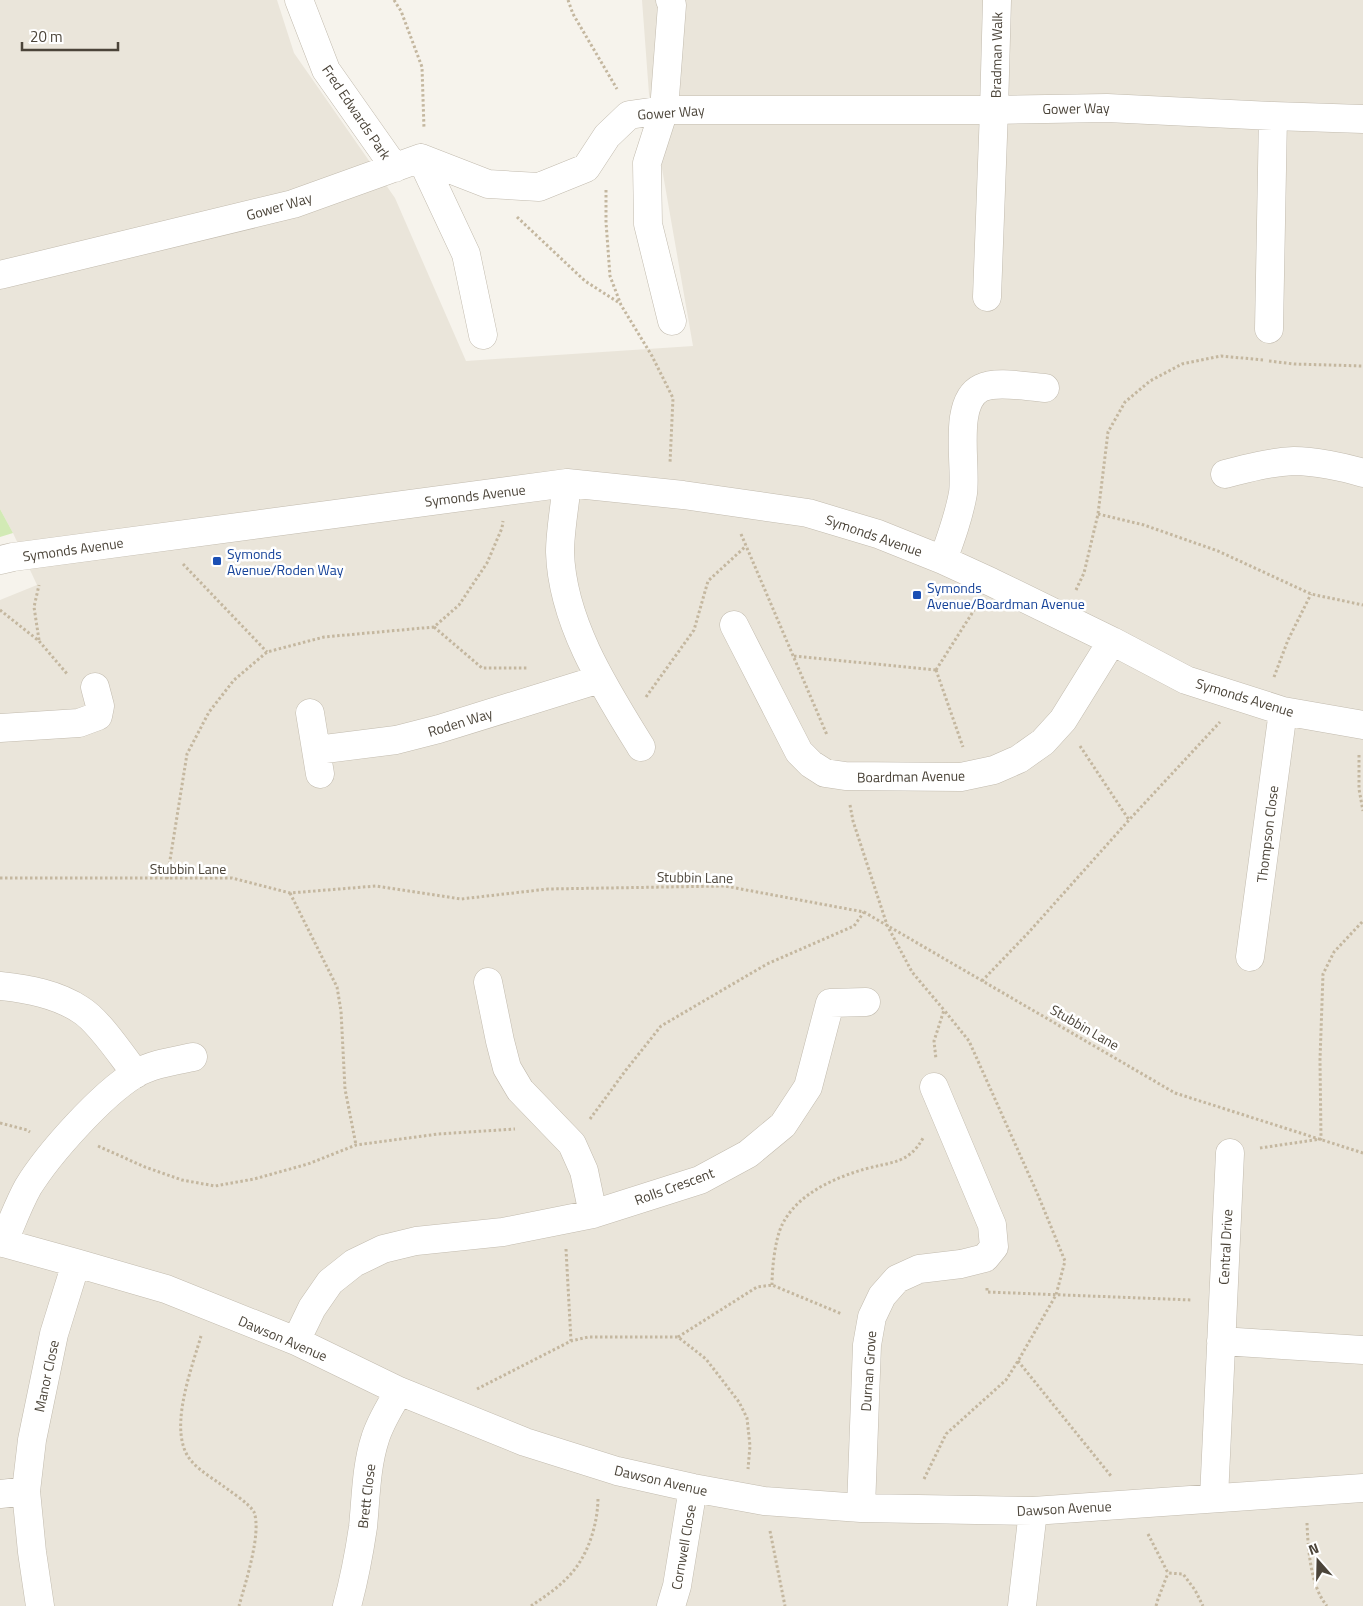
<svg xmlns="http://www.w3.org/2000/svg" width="1363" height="1606" font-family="'Titillium Web',sans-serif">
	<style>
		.residential { fill: #eae5da }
		.green { fill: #d2eab5 }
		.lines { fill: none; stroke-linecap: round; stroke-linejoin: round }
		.street-casing { stroke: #c2bbae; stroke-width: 29 }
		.path { stroke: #c4b79f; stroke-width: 3; stroke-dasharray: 2.5 2.5; stroke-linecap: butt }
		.street { stroke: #fff; stroke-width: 28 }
		.transit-dot { fill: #1a4fb4; stroke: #fff; stroke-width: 2 }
		.labels { text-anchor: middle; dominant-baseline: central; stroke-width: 5; stroke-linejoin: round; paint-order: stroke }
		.street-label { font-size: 14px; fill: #4b4439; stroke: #fff }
		.transit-label { font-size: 14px; fill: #164399; stroke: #fff; text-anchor: start }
	</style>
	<rect width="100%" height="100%" fill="#f6f3ec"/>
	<path class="residential" d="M0,0H277L294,53L395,198L466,361L693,346L649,94L642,0H1363V1606H0V600L37,585L13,533L0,509Z"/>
	<path class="green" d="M0,509L13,533L0,537Z"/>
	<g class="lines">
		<defs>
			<path id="street" d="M299,0L326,70L395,168
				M670,0L672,5L664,110L647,163L648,224L672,321
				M421,158L466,254L483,335
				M0,275L293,204L421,158L488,184L539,187L586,168L607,136L629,115L664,110H994L1107,108L1273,116L1363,119
				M987,297L994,110L997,0
				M1269,329L1273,116
				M1225,474C1248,468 1271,462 1294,461C1314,461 1344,467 1363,473
				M567,483C565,505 560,531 560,552C562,622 605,689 641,747
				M0,560L13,557L567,483L683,495L808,513L878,534L943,560L991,582L1112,641L1186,680L1283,711L1363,725
				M943,560C951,538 959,516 963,493C967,466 952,402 981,388C997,380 1027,387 1045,388
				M734,625L799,752L811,764L825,773L845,776L961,777L994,770L1019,759L1043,742L1063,720L1112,641
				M310,713L320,774
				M0,728L79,723L98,716L100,706L95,687
				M317,750L396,740L439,729L600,679
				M1250,957L1283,711
				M488,982L500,1041L507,1068L520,1090L572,1144L584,1171L593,1214
				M0,986C28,989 57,994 81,1010C99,1021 122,1056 136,1074
				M0,1242L76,1263L166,1289L296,1341L399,1391L525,1442L617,1471L693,1488L764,1501L861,1508L1033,1511L1363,1488
				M3,1243C11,1225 18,1205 28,1187C49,1153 101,1095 135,1074C152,1064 174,1061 193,1057
				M296,1341L312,1308L330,1282L354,1263L383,1249L416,1241L503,1232L593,1214L700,1180L748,1154L783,1125L808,1087L830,1003L866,1002
				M1221,1341L1363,1350
				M0,1494L26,1491
				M1214,1498L1230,1153
				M861,1508L867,1345L872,1317L882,1296L897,1279L919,1269L961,1264L985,1258L994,1247L992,1225L934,1087
				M40,1606L32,1552L26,1491L32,1440L54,1334L76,1263
				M347,1606C354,1580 359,1554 363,1527C366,1497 366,1467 375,1439C380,1422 390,1407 399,1391
				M671,1606L677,1586L693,1488
				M1022,1606L1033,1511"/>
		</defs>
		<use href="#street" class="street-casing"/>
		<path class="path" d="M394,0L401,11L422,67L424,129
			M568,0L573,14L617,89
			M606,190V222L610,276L621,305L652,356L673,398L670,463
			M517,217L585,281L621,304
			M1269,361L1294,364L1363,366
			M1098,514L1144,525L1218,551L1311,594L1363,605
			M741,534L827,735
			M183,564L267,652
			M1076,590L1084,573L1098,514L1108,432L1125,402L1150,381L1182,364L1221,356L1263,360
			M0,610L39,641L68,675
			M434,627L482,668H527
			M39,640L34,607L39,585
			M794,656L936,670
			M936,670L963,747
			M936,670L976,607
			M1274,677L1288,640L1311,594
			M646,697L694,630L708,581L746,546
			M1080,746L1129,820
			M1359,755V789L1363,811
			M850,805L853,821L887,925L912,972L944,1010L934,1041L936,1059
			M0,878H232L290,893L376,886L461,899L548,889L725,886L864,912L1175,1093L1363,1153
			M167,879L187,754L209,712L234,680L267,652L324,637L434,627L459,605L487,563L502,528L503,521
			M290,893L337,987L341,1011L345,1089L356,1145
			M982,981L1029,932L1129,820L1220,722
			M590,1119L626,1070L661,1026L767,964L854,926L864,912
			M0,1123L27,1130L30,1132
			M98,1146L145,1167L182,1180L215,1186L254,1179L308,1164L356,1145L438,1134L515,1129
			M1260,1148L1321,1139L1320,1060L1323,974L1334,952L1363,921
			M566,1249L571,1341
			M772,1285C772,1269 775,1239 782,1225C797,1194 834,1178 865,1169C890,1162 909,1164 923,1138
			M987,1288V1292L1192,1300
			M201,1336C192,1367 173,1417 184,1448C189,1464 206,1474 219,1483C227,1489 250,1504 254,1512C262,1533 245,1584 239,1606
			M678,1337L757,1287L772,1285L842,1314
			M1018,1361L1111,1476
			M477,1389L571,1341L588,1337H678L706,1359L739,1402L747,1418L750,1446L748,1469
			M924,1479L946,1434L1006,1380L1018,1361L1056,1295L1065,1261L1038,1195L969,1041L944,1010
			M1307,1523C1308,1547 1310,1586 1327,1606
			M770,1531L785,1606
			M1148,1534L1168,1573L1183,1574L1195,1590L1203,1606
			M531,1606C544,1597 558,1588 568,1577C588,1557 598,1524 598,1497
			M1156,1606L1158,1599L1168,1573"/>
		<use href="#street" class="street"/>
	</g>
	<g class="transit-dot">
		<rect x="212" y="556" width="10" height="10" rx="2.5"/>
		<rect x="912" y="590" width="10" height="10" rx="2.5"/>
	</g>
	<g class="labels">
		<g class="street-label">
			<text transform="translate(996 55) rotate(-89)">Bradman Walk</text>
			<text transform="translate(1076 108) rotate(-1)">Gower Way</text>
			<text transform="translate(357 112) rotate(56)">Fred Edwards Park</text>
			<text transform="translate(671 112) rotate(-4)">Gower Way</text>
			<text transform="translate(279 206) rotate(-16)">Gower Way</text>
			<text transform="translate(475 495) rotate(-7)">Symonds Avenue</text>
			<text transform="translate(874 535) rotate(19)">Symonds Avenue</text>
			<text transform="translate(73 549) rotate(-8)">Symonds Avenue</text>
			<text transform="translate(1245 697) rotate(17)">Symonds Avenue</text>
			<text transform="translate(460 722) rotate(-17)">Roden Way</text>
			<text transform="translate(911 776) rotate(-1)">Boardman Avenue</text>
			<text transform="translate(1267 834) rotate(-83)">Thompson Close</text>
			<text x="188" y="868">Stubbin Lane</text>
			<text transform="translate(695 877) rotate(1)">Stubbin Lane</text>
			<text transform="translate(1085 1027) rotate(30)">Stubbin Lane</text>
			<text transform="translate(674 1186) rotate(-20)">Rolls Crescent</text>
			<text transform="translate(1225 1247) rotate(-87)">Central Drive</text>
			<text transform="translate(283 1338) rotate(23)">Dawson Avenue</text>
			<text transform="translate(868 1371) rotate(-86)">Durnan Grove</text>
			<text transform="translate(46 1376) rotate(-78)">Manor Close</text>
			<text transform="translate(661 1480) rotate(13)">Dawson Avenue</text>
			<text transform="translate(366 1496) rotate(-83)">Brett Close</text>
			<text transform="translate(1064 1508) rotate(-3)">Dawson Avenue</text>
			<text transform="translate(683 1547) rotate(-80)">Cornwell Close</text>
		</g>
		<g class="transit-label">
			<text x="227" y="553">Symonds<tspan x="227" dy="16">Avenue/Roden Way</tspan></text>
			<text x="927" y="587">Symonds<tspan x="927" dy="16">Avenue/Boardman Avenue</tspan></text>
		</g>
	</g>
	<g transform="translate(1318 1561) rotate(340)" stroke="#ffffff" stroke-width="4" paint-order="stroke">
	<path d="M0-4L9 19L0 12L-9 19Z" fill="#4b4439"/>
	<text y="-8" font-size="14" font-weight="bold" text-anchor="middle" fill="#4b4439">N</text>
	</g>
	<path d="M22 42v8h96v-8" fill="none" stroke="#4b4439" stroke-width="2.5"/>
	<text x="30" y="42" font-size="15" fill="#4b4439" stroke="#ffffff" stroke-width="4" paint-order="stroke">20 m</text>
</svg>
